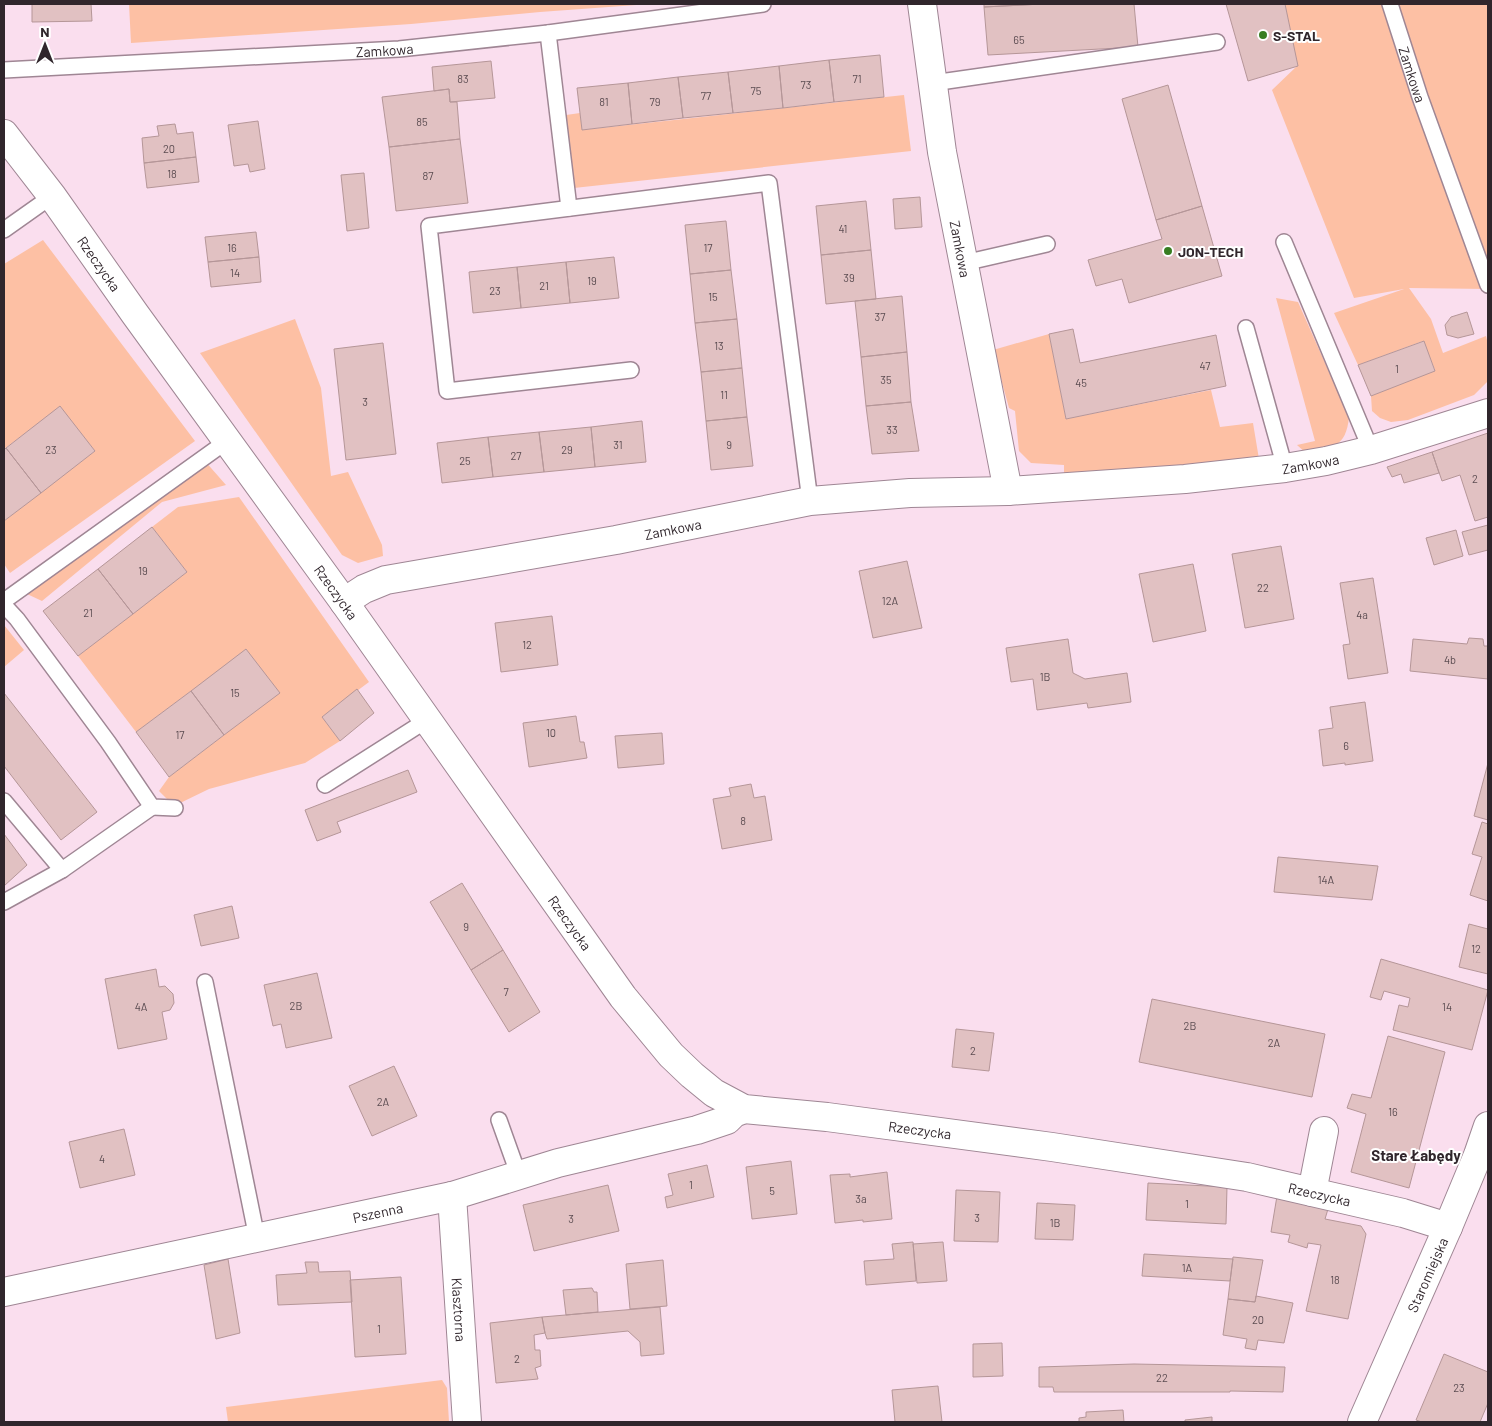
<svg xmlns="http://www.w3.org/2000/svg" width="1492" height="1426" font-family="Barlow,sans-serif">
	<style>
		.green { fill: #fdc0a4 }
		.building { fill: #e1c1c2; stroke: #b59698 }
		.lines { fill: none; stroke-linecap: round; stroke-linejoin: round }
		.lane-casing { stroke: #9f8694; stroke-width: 18 }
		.street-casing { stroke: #9f8694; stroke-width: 30 }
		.secondary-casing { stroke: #9f8694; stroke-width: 30 }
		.lane { stroke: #fff; stroke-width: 15 }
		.street { stroke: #fff; stroke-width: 28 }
		.secondary { stroke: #fff; stroke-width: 28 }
		.poi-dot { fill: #387d21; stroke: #fff; stroke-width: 2 }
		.labels { text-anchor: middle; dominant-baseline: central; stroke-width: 4; stroke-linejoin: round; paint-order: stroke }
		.number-label { font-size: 11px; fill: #5c4d52 }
		.poi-label { font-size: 14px; font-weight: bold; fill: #30262c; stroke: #fff; text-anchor: start }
		.street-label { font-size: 14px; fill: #30262c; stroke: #fff }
		.neighbourhood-label { font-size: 15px; font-weight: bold; fill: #30262c; stroke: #fff }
	</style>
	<rect width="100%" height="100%" fill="#fadeee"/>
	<path class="green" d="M129,4H650L540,12L411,24L131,43Z
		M1285,4H1488V289L1409,288L1431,319L1443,353L1486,336L1488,344V381L1474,395L1408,420L1391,422L1380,418L1372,411L1371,396L1435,370L1423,341L1358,365L1334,313L1404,289L1354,298L1272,90L1297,66Z
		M904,95L911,151L574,188L566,115L580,113L582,130Z
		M43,240L195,441L10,573L4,564V521L95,451L60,407L4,449V264Z
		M1276,298L1298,302L1349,417C1346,448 1332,447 1307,454L1297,445L1315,441Z
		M295,319L321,388L331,476L348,472L382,545L383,556L358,563L342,555L200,353Z
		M1049,334L1066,419L1211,390L1220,427L1253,423L1259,459L1232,464L1064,474V465L1031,463L1019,451L1015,411L1009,408L993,350Z
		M204,460L226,485L162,502L42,601L27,594Z
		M239,497L369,682L322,717L340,741L305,763L209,789L174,806L159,791L169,777L279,693L191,691L136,732L78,656L187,572L152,527L178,507Z
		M4,625L24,650L4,667Z
		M442,1380L447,1388L449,1422H228L226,1407Z"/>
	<path class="building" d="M32,4H91L92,21L32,22Z
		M984,4H1042L984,7Z
		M1042,4H1134L1138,47L988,55L984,7Z
		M1226,4H1285L1298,66L1248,81Z
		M880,55L884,97L834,102L829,60Z
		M829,60L834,102L783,108L779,66Z
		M491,61L495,98L450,102L449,89L434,91L432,67Z
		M779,66L783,108L733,113L728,72Z
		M728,72L733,113L683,118L678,77Z
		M678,77L683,118L632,124L628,83Z
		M628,83L632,124L582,130L577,88Z
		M1168,85L1202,206L1156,220L1122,99Z
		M449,89L450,102H457L460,139L389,147L382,97Z
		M258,121L265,169L250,172L248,164L234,166L228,125Z
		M175,124L177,134L193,132L196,157L144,163L142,138L159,136L157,126Z
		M460,139L468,203L396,211L389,147Z
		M196,157L199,182L147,188L144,163Z
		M364,173L369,228L347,231L341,175Z
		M920,197L922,227L895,229L893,199Z
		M866,201L871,250L821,255L816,206Z
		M1202,206L1222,276L1129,303L1122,279L1096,286L1088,260L1162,239L1156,220Z
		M726,221L731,270L690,274L685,225Z
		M256,232L259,257L208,262L205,237Z
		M871,250L876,299L826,304L821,255Z
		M259,257L261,282L211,287L208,262Z
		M614,257L619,298L570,303L566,262Z
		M566,262L570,303L521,308L517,267Z
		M517,267L521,308L473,313L469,272Z
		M731,270L737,319L695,323L690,274Z
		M902,296L907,352L861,357L855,301Z
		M1467,312L1474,334L1458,338L1447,335L1445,325L1451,317Z
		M737,319L742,368L701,372L695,323Z
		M1073,329L1080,363L1216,335L1226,386L1066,419L1049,334Z
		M1424,341L1435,371L1371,396L1358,365Z
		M383,343L396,454L346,460L334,349Z
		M907,352L911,402L866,406L861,357Z
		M742,368L747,417L706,421L701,372Z
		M911,402L919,451L872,454L866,406Z
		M60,406L95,451L41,493L6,448Z
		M747,417L753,466L711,470L706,421Z
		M642,421L646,462L595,467L591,427Z
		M591,427L595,467L544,472L539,432Z
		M539,432L544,472L493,477L488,437Z
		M1488,433V517L1475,521L1460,475L1442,481L1432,452Z
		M488,437L493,477L442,483L437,443Z
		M6,448L41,493L4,521V450Z
		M1432,452L1439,473L1404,483L1401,474L1392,477L1387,467Z
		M1488,525V550L1469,555L1462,532Z
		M152,527L187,572L133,614L98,569Z
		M1456,530L1463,556L1434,565L1426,538Z
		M1281,546L1294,619L1245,628L1232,554Z
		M907,561L922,628L873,638L859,571Z
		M1193,564L1206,631L1153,642L1139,574Z
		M98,569L133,614L78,656L43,611Z
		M1373,578L1388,673L1348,679L1343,645L1350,644L1340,583Z
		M552,616L558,665L501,672L495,623Z
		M1469,638L1483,639L1484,646H1488V679L1410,671L1413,639L1467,644Z
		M1068,639L1073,673L1085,679L1127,673L1131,702L1088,708L1087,703L1037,710L1033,679L1011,682L1006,648Z
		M246,649L280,693L224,735L191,691Z
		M357,689L374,713L340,741L322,717Z
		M191,691L224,735L169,777L136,732Z
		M4,693L97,812L61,840L4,766Z
		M1365,702L1373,761L1345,765V763L1323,766L1319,730L1333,728L1330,707Z
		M576,716L580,742H584L587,758L529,767L523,723Z
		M662,733L664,764L618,768L615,736Z
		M1488,763V820L1474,816Z
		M408,770L417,792L337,822L341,832L317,841L305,810Z
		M751,784L754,798L765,796L772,840L722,849L713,799L731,796L729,788Z
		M1482,822L1488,824V901L1470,895L1482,857L1472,854Z
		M4,834L27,865L4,886Z
		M1278,857L1378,866L1372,900L1274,892Z
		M462,883L503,950L471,970L430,902Z
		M232,906L239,938L201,946L194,915Z
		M1469,924L1488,929V974L1459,967Z
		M503,950L540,1012L509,1032L471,970Z
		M1381,959L1488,990L1472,1050L1393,1030L1399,1005L1408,1007L1410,998L1384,991L1381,1000L1370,997Z
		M156,969L159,987L165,986L173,994L174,1003L170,1010L162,1012L167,1039L118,1049L105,979Z
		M317,973L332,1038L286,1048L281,1024L273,1026L264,985Z
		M1152,999L1325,1034L1312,1097L1139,1062Z
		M956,1029L994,1033L989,1071L952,1067Z
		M1388,1036L1445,1052L1409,1188L1351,1172L1366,1114L1347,1108L1352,1094L1371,1098Z
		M394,1066L417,1116L372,1136L349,1086Z
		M124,1129L135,1175L80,1188L69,1142Z
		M791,1161L797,1214L752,1219L746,1167Z
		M707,1165L714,1197L667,1208L665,1197L673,1195L668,1174Z
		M887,1172L892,1219L863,1222V1220L835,1223L830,1175L850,1174V1177Z
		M1148,1183L1227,1187L1226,1224L1146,1220Z
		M608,1185L619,1231L534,1251L523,1205Z
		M956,1190L1000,1192L998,1242L954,1241Z
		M1277,1196L1328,1209L1325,1219L1361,1226L1366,1234L1348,1319L1306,1311L1321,1245L1308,1243L1307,1248L1288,1242L1290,1235L1271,1232Z
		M1037,1203L1075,1205L1073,1240L1035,1239Z
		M913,1242L916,1281L866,1285L864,1261L894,1259L892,1244Z
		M943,1242L947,1281L917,1283L913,1244Z
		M1144,1254L1233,1259L1230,1281L1142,1276Z
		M1233,1257L1263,1260L1255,1302L1228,1299Z
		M228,1259L240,1333L216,1339L204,1265Z
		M663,1260L667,1306L630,1309L626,1264Z
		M305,1262H318L319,1272L350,1271L352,1302L278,1305L276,1275L307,1273Z
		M401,1277L406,1354L355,1357L350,1280Z
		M592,1288L594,1292H597L598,1312L566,1315L563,1290Z
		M1256,1296L1293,1303L1284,1343L1258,1340L1256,1350L1245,1348L1247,1339L1223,1335L1228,1299L1255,1302Z
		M660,1307L664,1354L641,1356L640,1342L628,1331L547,1339L545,1333L542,1317Z
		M542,1317L545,1333L534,1335L535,1350H540L541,1366L535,1368L538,1379L496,1383L490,1323Z
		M1002,1343L1003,1376L973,1377V1344Z
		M1444,1354L1488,1372V1403L1480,1422H1422L1416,1420Z
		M1134,1364L1285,1367L1283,1392L1230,1391V1392H1054L1053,1387H1039V1367Z
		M938,1386L942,1422H895L892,1390Z
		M1123,1410L1124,1422H1079V1418L1086,1417V1412Z
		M1212,1417V1422H1185V1420Z"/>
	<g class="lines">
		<defs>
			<g id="lane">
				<path id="s1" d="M1390,4L1420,97L1488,285"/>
				<path d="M548,33L569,208"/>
				<path id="s2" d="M4,70L399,49L548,33L763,4"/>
				<path d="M933,83L1217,42"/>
				<path d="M4,230L52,196"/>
				<path d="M1284,242L1371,450"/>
				<path d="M964,263L1047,244"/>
				<path d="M1246,328L1285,468"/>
				<path d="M631,370L447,391L429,226L769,183L810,501"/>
				<path d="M4,601L227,441"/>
				<path d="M4,605L17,619L108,742L152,807L175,808"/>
				<path d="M325,785L427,720"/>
				<path d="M4,801L62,870"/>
				<path d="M4,902L62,870L152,807"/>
				<path d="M205,982L257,1238"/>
				<path d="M499,1120L519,1176"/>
			</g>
			<g id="street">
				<path id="s3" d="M922,4L942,152L1008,491"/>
				<path id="s4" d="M4,134L52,196L135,314L344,602L623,997L671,1055L692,1075L714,1093L744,1109L827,1117L1052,1147L1247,1177L1403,1213L1448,1227"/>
				<path id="s5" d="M344,602L364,589L386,580L616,540L810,501L910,493L1008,491L1185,479L1285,468L1326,461L1371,450L1488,413"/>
				<path d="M1312,1192L1324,1131"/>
				<path id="s6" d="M452,1196L467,1422"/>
				<path id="s7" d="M4,1292L452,1196L558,1163L697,1130L727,1120L734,1113L744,1109"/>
			</g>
			<g id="secondary">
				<path id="s8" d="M1362,1422L1448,1227L1478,1155L1488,1126"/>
			</g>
		</defs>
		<use href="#lane" class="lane-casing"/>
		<use href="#street" class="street-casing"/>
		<use href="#secondary" class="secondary-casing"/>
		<use href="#lane" class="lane"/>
		<use href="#street" class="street"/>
		<use href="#secondary" class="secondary"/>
	</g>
	<g class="poi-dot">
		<circle cx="1263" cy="35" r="5"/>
		<circle cx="1168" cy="251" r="5"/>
	</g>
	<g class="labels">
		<g class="number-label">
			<text x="1019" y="39">65</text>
			<text x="463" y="78">83</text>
			<text x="857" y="78">71</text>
			<text x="806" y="84">73</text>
			<text x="756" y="90">75</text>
			<text x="706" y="95">77</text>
			<text x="604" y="101">81</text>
			<text x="655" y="101">79</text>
			<text x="422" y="121">85</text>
			<text x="169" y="148">20</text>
			<text x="172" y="173">18</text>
			<text x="428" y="175">87</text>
			<text x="843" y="228">41</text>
			<text x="232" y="247">16</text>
			<text x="708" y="247">17</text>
			<text x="235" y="272">14</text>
			<text x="849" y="277">39</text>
			<text x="592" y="280">19</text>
			<text x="544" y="285">21</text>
			<text x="495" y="290">23</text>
			<text x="713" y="296">15</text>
			<text x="880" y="316">37</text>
			<text x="719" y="345">13</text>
			<text x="1205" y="365">47</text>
			<text x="1397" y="368">1</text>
			<text x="886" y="379">35</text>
			<text x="1081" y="382">45</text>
			<text x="724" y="394">11</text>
			<text x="365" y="401">3</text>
			<text x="892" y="429">33</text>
			<text x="618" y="444">31</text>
			<text x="729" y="444">9</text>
			<text x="51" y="449">23</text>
			<text x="567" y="449">29</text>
			<text x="516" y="455">27</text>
			<text x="465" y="460">25</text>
			<text x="1475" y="478">2</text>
			<text x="143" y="570">19</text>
			<text x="1263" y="587">22</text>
			<text x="890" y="600">12A</text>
			<text x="88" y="612">21</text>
			<text x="1362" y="614">4a</text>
			<text x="527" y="644">12</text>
			<text x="1450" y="659">4b</text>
			<text x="1045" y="676">1B</text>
			<text x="235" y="692">15</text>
			<text x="551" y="732">10</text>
			<text x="180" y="734">17</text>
			<text x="1346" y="745">6</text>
			<text x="743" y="820">8</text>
			<text x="1326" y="879">14A</text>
			<text x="466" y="926">9</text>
			<text x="1476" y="948">12</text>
			<text x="506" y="991">7</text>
			<text x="296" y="1005">2B</text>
			<text x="141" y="1006">4A</text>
			<text x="1447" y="1006">14</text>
			<text x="1190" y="1025">2B</text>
			<text x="1274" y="1042">2A</text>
			<text x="973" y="1050">2</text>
			<text x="383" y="1101">2A</text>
			<text x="1393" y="1111">16</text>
			<text x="102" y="1158">4</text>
			<text x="691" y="1184">1</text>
			<text x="772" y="1190">5</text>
			<text x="861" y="1198">3a</text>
			<text x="1187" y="1203">1</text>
			<text x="977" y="1217">3</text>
			<text x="571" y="1218">3</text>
			<text x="1055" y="1222">1B</text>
			<text x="1187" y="1267">1A</text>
			<text x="1335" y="1279">18</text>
			<text x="1258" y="1319">20</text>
			<text x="379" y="1328">1</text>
			<text x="517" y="1358">2</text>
			<text x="1162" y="1377">22</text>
			<text x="1459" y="1387">23</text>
		</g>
		<g class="poi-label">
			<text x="1273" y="35">S-STAL</text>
			<text x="1178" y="251">JON-TECH</text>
		</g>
		<g class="street-label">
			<text stroke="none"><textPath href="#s2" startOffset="381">Zamkowa</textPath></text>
			<text stroke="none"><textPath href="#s1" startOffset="74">Zamkowa</textPath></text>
			<text stroke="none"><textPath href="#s3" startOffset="248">Zamkowa</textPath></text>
			<text stroke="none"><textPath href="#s4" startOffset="161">Rzeczycka</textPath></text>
			<text stroke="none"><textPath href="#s5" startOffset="981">Zamkowa</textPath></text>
			<text stroke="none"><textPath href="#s5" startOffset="339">Zamkowa</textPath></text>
			<text stroke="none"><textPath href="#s4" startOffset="566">Rzeczycka</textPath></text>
			<text stroke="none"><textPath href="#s4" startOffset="971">Rzeczycka</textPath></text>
			<text stroke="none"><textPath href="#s4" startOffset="1406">Rzeczycka</textPath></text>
			<text stroke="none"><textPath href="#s4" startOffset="1811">Rzeczycka</textPath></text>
			<text stroke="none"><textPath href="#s7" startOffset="382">Pszenna</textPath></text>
			<text stroke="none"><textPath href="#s8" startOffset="161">Staromiejska</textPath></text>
			<text stroke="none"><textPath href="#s6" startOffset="114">Klasztorna</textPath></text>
		</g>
		<g class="neighbourhood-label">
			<text x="1416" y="1155">Stare Łabędy</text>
		</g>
	</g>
	<rect width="1492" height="1426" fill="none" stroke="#30262c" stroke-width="10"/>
	<g transform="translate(45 45)" stroke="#ffffff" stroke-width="4" paint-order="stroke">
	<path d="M0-4L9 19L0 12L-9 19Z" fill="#30262c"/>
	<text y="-8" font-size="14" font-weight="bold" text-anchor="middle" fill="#30262c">N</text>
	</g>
</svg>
